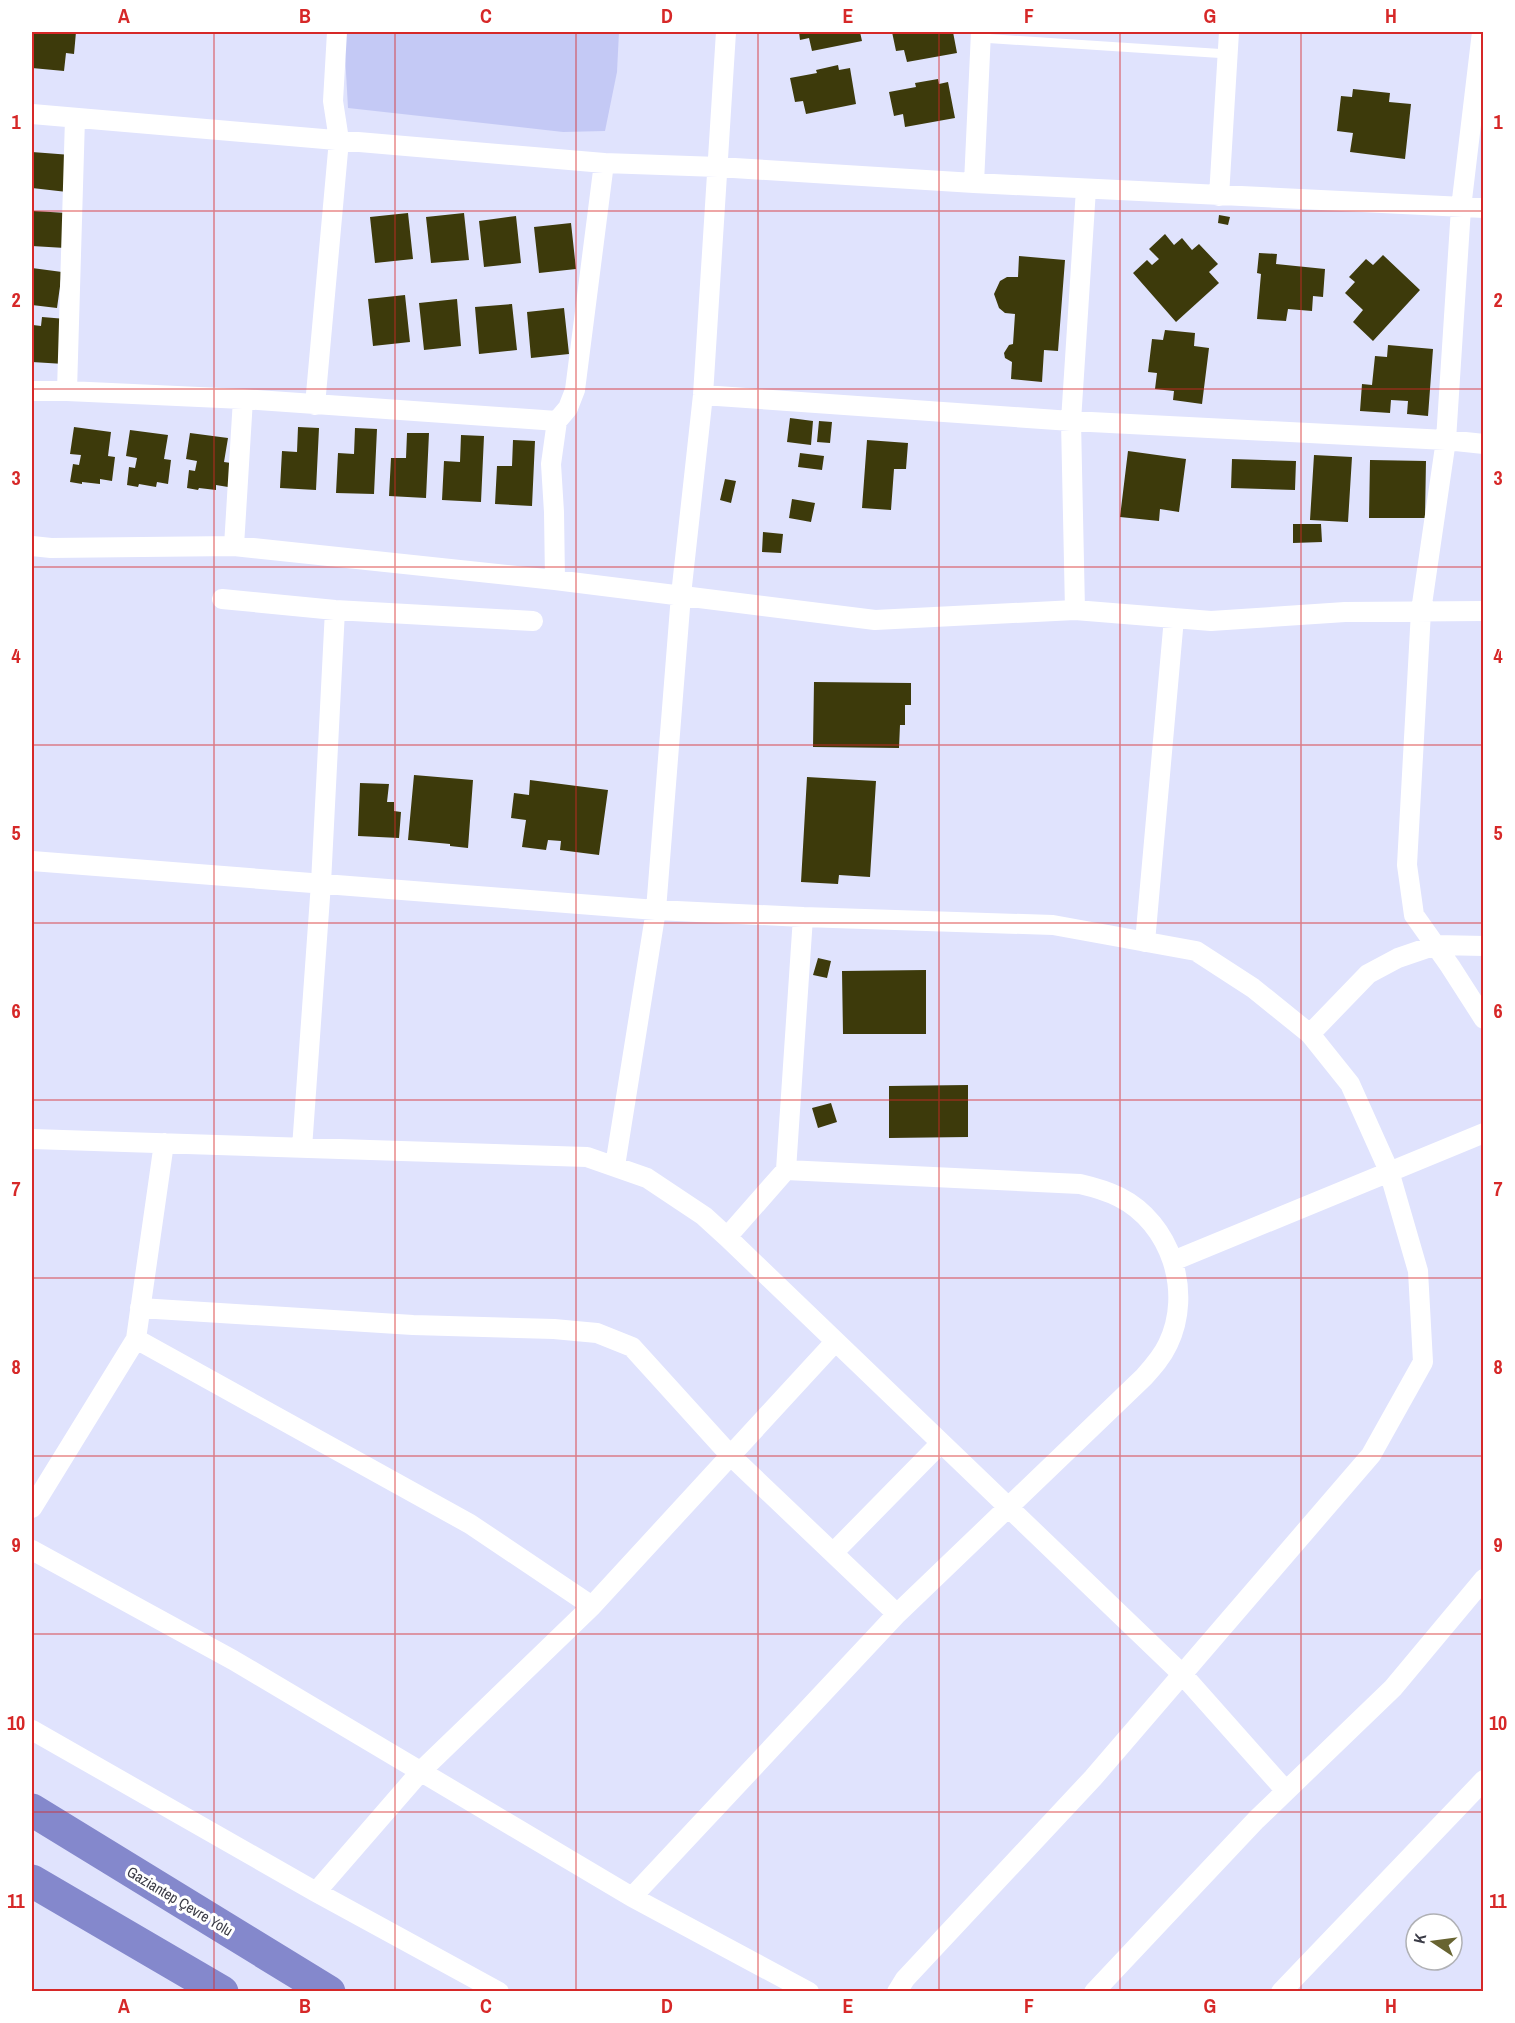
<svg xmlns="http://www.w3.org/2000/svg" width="1515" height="2023" font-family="'Archivo Narrow',sans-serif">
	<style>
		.green { fill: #c4c9f5 }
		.building { fill: #3d3a0b }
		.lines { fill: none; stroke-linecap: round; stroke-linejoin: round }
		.service { stroke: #fff; stroke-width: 9 }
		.minor { stroke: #fff; stroke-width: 20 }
		.motorway { stroke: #8488cc; stroke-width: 33 }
		.grid { fill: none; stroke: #d62828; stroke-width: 1.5; stroke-opacity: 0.55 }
		.labels { text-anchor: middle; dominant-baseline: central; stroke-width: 6; stroke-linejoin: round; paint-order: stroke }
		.street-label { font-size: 15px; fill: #3a3b46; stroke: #fff }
		.neatline { fill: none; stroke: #d62828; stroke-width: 2 }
		.grid-label { font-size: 20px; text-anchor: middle; font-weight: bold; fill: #d62828 }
	</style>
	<rect width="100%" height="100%" fill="#e0e3fd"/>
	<path class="green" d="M347,32H619L617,72L605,131L563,132L348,108L344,37Z"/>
	<path class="building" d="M32,32H76L74,54L66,53L64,71L32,68Z
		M799,32H860L862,41L812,51L809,38L800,40Z
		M892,32H953L957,53L907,62L904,50L896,51Z
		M838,65L839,70L850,68L856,104L806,114L803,101L795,102L790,78L817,73L816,70Z
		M938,79L939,84L948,82L955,118L905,127L903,114L894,116L889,92L916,87L915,83Z
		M1353,89L1390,93L1389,102L1411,104L1405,159L1350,152L1353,133L1337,131L1341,96L1352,97Z
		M32,152L71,155L67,192L32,188Z
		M34,211L67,213L65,248L32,246Z
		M408,213L413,259L375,263L370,217Z
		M464,213L469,260L431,263L426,217Z
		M1219,215L1230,217L1228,225L1218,223Z
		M516,216L521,263L484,267L479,221Z
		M571,223L576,269L539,273L534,227Z
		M1165,234L1174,245L1182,238L1192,250L1199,244L1218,264L1209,272L1219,283L1176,322L1133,273L1147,260L1152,265L1159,259L1149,249Z
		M1259,253L1277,254L1276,264L1325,269L1323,297L1313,296L1312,311L1288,309L1286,321L1257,319L1261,274L1257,273Z
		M1383,255L1420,290L1373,341L1353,322L1363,310L1345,293L1355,282L1349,277L1366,259L1373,265Z
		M1019,256L1065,260L1058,351L1044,350L1042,382L1011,379L1012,362L1005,358L1004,353L1009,345L1013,344L1015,314L1005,313L999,308L994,294L1000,281L1007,277H1018Z
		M32,268L62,272L57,308L32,305Z
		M405,295L410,342L373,346L368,299Z
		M457,299L461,346L424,350L419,303Z
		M512,304L517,350L479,354L475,307Z
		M564,308L569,354L531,358L527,312Z
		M42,317L66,319L64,364L32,362L33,325L41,326Z
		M1165,330L1195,333L1194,346L1209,348L1202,404L1173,400L1174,391L1155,389L1157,373L1148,372L1152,339L1163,340Z
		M1388,345L1433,349L1428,416L1407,414L1408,401L1391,400L1390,413L1360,411L1362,384L1372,385L1375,356L1387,357Z
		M790,418L813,421L811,445L787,442Z
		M819,421L832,422L830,443L817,442Z
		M74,427L111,432L108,456L115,457L112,481L100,479V484L82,482V484L70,482L73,464L79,465L81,455L70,454Z
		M298,427L319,428L316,490L280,488L282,451L297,452Z
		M355,428L377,429L374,494L336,493L338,453L354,454Z
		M130,430L168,435L164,459L171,460L168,484L157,482L156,487L139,484L138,487L127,485L129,467L135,468L137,458L126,456Z
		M190,433L228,438L224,462L231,463L228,487L216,485V490L199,488L198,490L187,488L189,470L195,471L197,461L186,459Z
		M407,433H429L426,498L389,496L391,458H406Z
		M461,435L484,436L481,502L442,500L444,461L460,462Z
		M513,440L535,441L532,506L495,504L497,466H512Z
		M867,440L908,443L906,469H894L891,510L862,508Z
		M1128,451L1186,459L1179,512L1160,509L1159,521L1120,517Z
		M800,453L824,456L822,470L798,467Z
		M1314,455L1352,457L1348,522L1310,520Z
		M1232,459L1296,461L1295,490L1231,488Z
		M1370,460L1426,461L1425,518H1369Z
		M725,479L736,481L731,503L720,500Z
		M792,499L815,503L811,522L789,518Z
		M1293,524H1321L1322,542L1293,543Z
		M763,532L783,534L781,553L762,552Z
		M814,682L911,683V705H905V725H900L899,748L813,747Z
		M414,775L473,780L468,848L450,846V844L408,840Z
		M807,777L876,781L870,877L839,875L838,884L801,882Z
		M530,780L608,790L599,855L560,850L561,841L548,840L546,850L522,847L526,820L511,818L514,793L529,795Z
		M360,783L389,784L387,802H394V811L401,812L399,838L358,836Z
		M818,958L831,961L827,978L813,975Z
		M926,970V1034H843L842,971Z
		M968,1085V1137L889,1138V1086Z
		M831,1103L837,1122L818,1128L812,1108Z"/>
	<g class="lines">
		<path class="service" d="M981,38L1228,54"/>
		<path class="minor" d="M1482,32L1461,208L1446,440L1421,611L1407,865L1414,915L1450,966L1484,1019
			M32,114L604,163L718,167L974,183L1484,208
			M974,183L981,32
			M1219,196L1229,32
			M32,391H67L243,399L557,421
			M67,391L75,118
			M703,395L1071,421L1446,440L1484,444
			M315,405L339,140L333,101L337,32
			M32,546L51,548L234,546L555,580L875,620L1075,610L1211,621L1345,612L1484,611
			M234,546L243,399
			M555,580L554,512L551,464L557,421L568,408L575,390L604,163
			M222,599L335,610L533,621
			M1075,610L1071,421L1086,189
			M32,861L656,910L803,917L1053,925L1196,951L1253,988L1310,1034L1350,1084L1389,1171L1418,1271L1423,1362L1371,1455L1093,1778L905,1979L897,1992
			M1145,942L1174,618
			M1310,1034L1368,974L1398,958L1436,945L1484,946
			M32,1139L587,1157L647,1178L704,1216L727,1237L1182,1674L1286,1791
			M302,1148L321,883L335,610
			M615,1166L656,910L681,595L703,395L726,32
			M727,1237L786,1170L803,917
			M1173,1261L1484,1133
			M140,1308L413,1325L554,1329L597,1333L632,1347L730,1455L897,1614
			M136,1339L470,1524L592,1606
			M32,1508L136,1339L164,1143
			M32,1550L233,1660L632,1897L809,1992
			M833,1553L941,1443
			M32,1730L316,1892L499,1992
			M316,1892L421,1771L592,1606L835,1342
			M632,1897L897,1614L1144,1377C1153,1367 1162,1357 1168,1344C1193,1292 1171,1223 1119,1197C1107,1191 1093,1187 1080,1184L786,1170
			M1094,1992L1256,1820L1393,1688L1484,1579
			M1281,1992L1484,1780"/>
		<path class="motorway" d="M32,1810L329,1992
			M32,1881L222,1992"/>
	</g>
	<path class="grid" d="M214,32V1992M395,32V1992M576,32V1992M758,32V1992M939,32V1992M1120,32V1992M1301,32V1992M32,211H1484M32,389H1484M32,567H1484M32,745H1484M32,923H1484M32,1100H1484M32,1278H1484M32,1456H1484M32,1634H1484M32,1812H1484"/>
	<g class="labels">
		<g class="street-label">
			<text transform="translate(180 1901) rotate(31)">Gaziantep Çevre Yolu</text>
		</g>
	</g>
	<rect width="1515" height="2023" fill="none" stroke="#ffffff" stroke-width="66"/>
	<g transform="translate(1434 1942) rotate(283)"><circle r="28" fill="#ffffff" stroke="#b0b1b5" stroke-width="1.5"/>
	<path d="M0-4.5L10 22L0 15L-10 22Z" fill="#686431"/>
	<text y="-9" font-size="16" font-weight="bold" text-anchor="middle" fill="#3a3b46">K</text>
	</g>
	<rect x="33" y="33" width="1449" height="1957" class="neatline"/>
	<g class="grid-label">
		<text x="124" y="23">A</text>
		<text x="305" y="23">B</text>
		<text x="486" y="23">C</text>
		<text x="667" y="23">D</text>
		<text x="848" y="23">E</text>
		<text x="1029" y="23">F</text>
		<text x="1210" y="23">G</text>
		<text x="1391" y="23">H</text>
		<text x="16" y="129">1</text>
		<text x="1498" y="129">1</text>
		<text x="16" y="307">2</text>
		<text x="1498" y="307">2</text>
		<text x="16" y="485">3</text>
		<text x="1498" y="485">3</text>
		<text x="16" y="663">4</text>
		<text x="1498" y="663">4</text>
		<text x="16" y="840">5</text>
		<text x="1498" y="840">5</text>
		<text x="16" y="1018">6</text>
		<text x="1498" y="1018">6</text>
		<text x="16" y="1196">7</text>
		<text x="1498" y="1196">7</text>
		<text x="16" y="1374">8</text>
		<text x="1498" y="1374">8</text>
		<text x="16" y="1552">9</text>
		<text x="1498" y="1552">9</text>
		<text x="16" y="1730">10</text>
		<text x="1498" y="1730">10</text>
		<text x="16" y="1908">11</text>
		<text x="1498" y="1908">11</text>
		<text x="124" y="2013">A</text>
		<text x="305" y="2013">B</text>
		<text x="486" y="2013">C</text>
		<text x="667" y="2013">D</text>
		<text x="848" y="2013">E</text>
		<text x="1029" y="2013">F</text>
		<text x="1210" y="2013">G</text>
		<text x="1391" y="2013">H</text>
	</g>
</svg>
